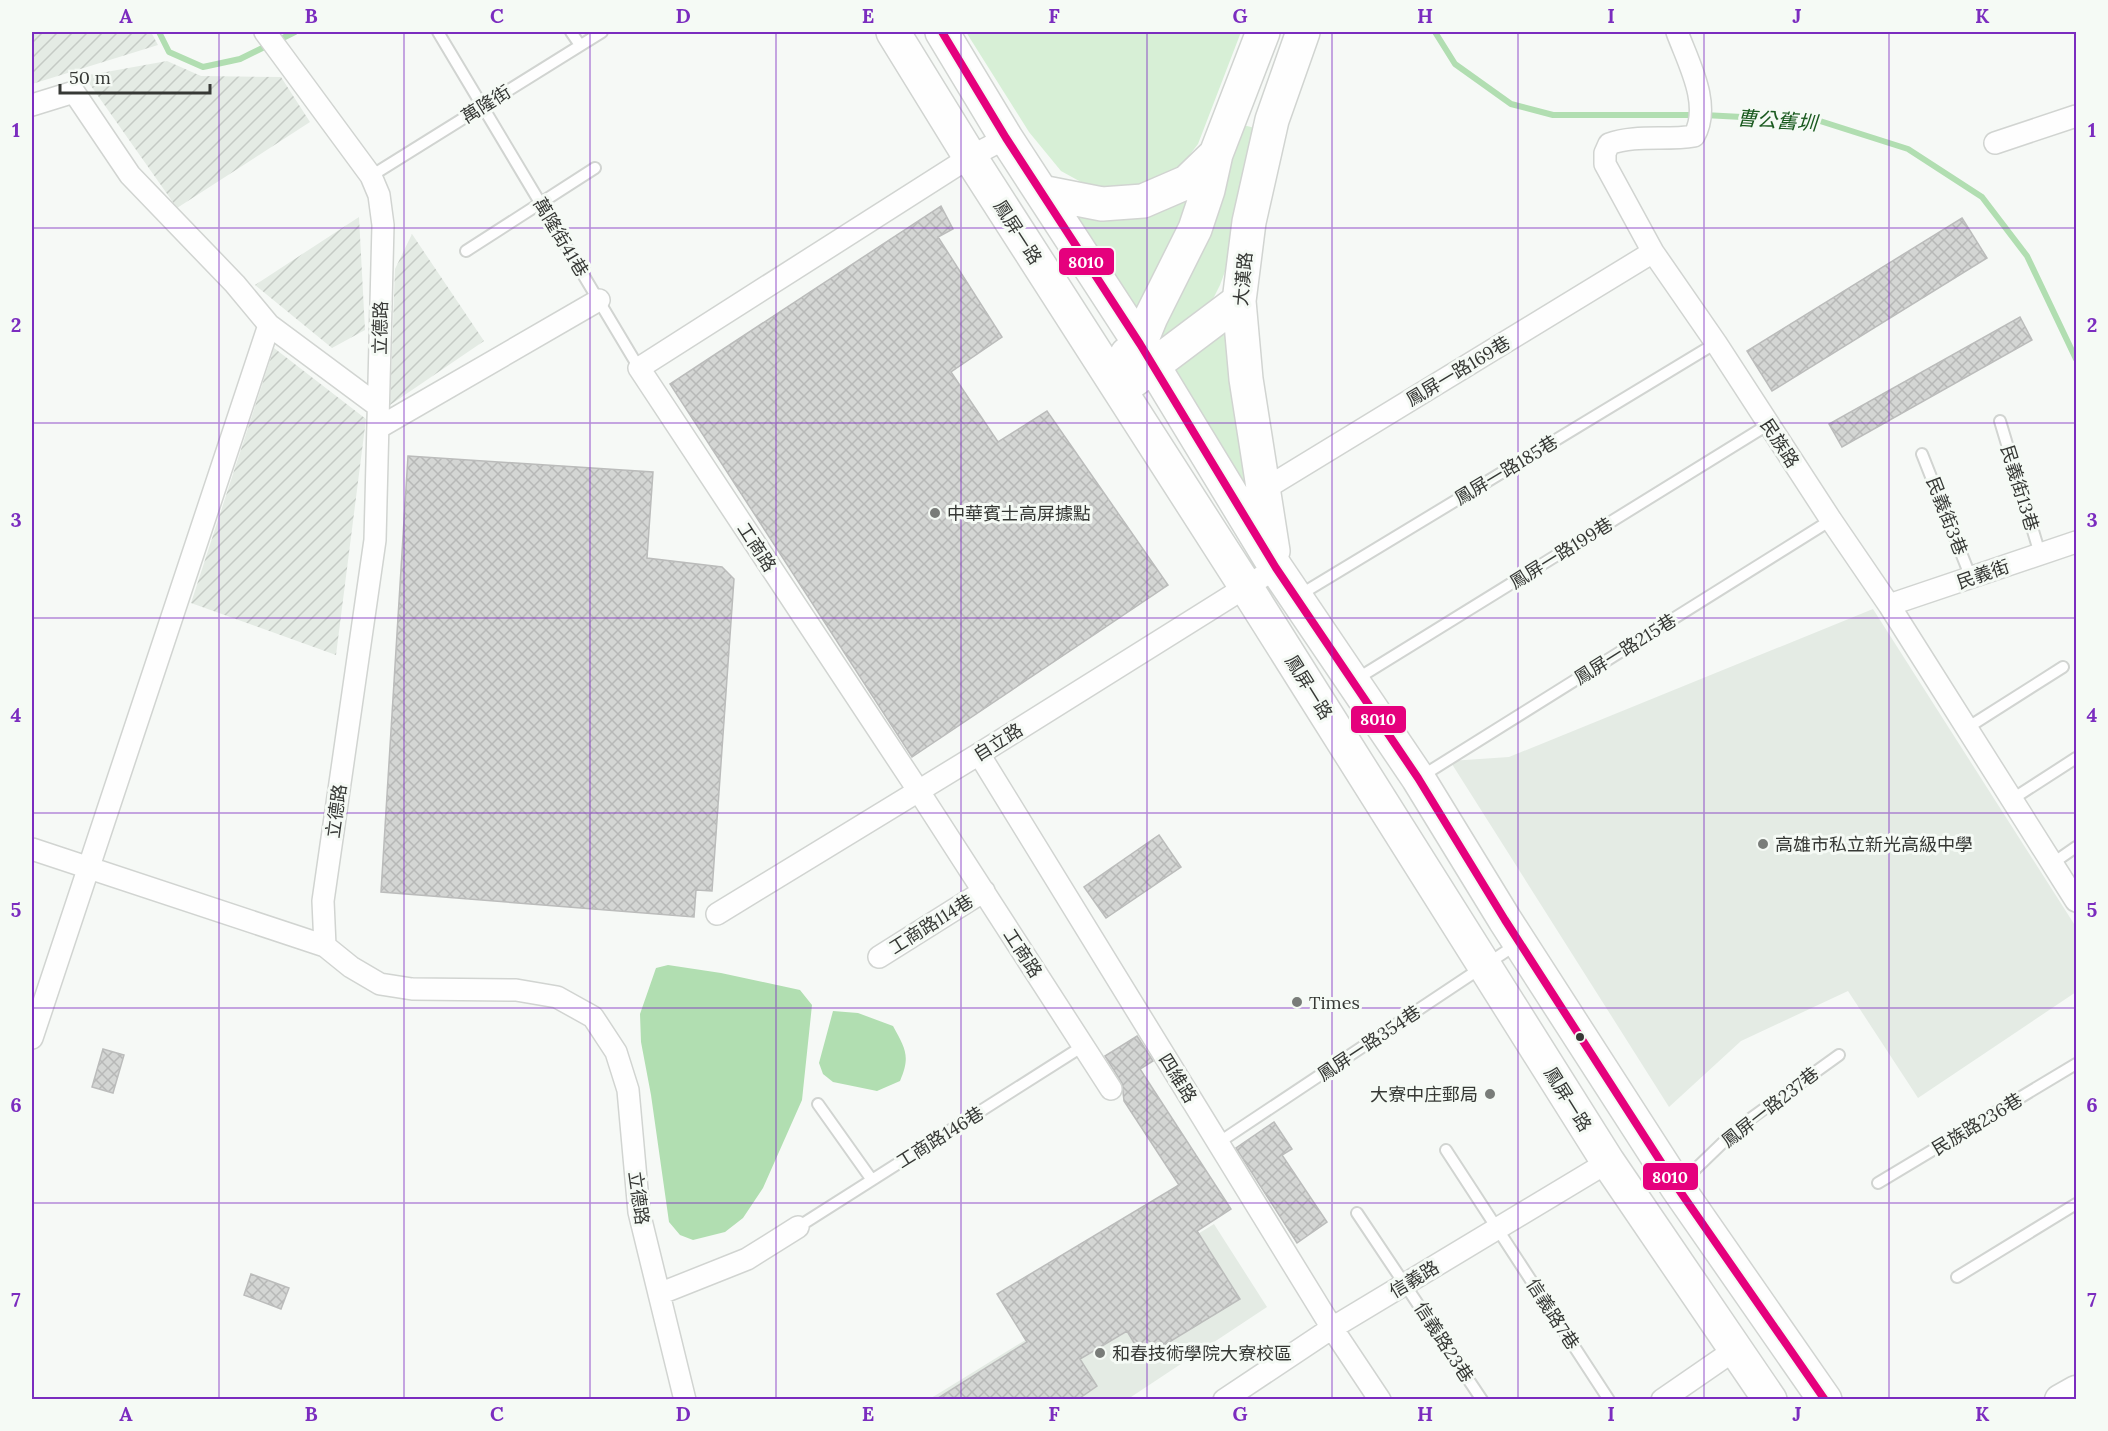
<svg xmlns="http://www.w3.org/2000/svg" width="2108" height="1431" font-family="Lora,'Noto Sans TC',serif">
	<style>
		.built { fill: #e4ebe4 }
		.industrial { fill: url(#industrial-furrows) }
		.green { fill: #d7efd6 }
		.water { fill: #b1deb1 }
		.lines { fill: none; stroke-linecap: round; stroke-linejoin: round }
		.stream { stroke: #b1deb1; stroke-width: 6 }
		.building { fill: url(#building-cross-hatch); stroke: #bbbcbb; stroke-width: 1.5 }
		.lane-casing { stroke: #d1d4d1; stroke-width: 14 }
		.street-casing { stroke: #d1d4d1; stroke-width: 24 }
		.secondary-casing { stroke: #d1d4d1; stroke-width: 33 }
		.primary-casing { stroke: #d1d4d1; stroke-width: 36 }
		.lane { stroke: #fefefe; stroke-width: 10 }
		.street { stroke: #fefefe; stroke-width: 21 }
		.secondary { stroke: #fefefe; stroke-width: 30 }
		.primary { stroke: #fefefe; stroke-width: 33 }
		.bus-1-casing { stroke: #f5faf5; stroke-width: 12 }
		.bus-1 { stroke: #e5007d; stroke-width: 8 }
		.grid { fill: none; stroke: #7b2cbf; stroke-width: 1.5; stroke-opacity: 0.55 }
		.poi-dot { fill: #797c79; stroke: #f5faf5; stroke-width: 2 }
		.bus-dot { fill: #363835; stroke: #f5faf5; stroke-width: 2 }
		.labels { text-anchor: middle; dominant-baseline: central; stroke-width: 6; stroke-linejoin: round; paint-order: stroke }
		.street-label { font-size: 18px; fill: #363835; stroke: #f5faf5 }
		.poi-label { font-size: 18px; fill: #363835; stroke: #f5faf5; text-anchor: start }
		.water-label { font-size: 20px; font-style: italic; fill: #1b5b20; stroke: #f5faf5 }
		.line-badge { stroke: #f5faf5; stroke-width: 2 }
		.badge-label { font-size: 16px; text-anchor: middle; font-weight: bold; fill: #fff }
		.neatline { fill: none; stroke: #7b2cbf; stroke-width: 2 }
		.grid-label { font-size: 20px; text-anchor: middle; font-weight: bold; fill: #7b2cbf }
	</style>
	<defs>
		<pattern id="industrial-furrows" width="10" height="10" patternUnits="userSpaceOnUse" patternTransform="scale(1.5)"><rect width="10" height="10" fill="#e4ebe4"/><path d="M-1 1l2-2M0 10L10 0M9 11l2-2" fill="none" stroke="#c4cac4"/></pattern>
		<pattern id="building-cross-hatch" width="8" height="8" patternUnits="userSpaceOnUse" patternTransform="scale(1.5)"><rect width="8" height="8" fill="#d4d6d4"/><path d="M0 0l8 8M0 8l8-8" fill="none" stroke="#b7b8b7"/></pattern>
	</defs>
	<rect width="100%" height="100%" fill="#f6f9f6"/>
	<path class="built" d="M1873,609L2076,927V992L1918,1098L1848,991L1741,1041L1669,1107L1450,761L1509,757Z
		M1214,1224L1267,1307L1128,1399L928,1400Z"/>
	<path class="industrial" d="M32,32H151L158,45L32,84Z
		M167,61L201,76L281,77L310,122L177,208L84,76Z
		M359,217L365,330L332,348L255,285Z
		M412,234L484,341L390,405L395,269Z
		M274,348L366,419L336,655L191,603Z"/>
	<path class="green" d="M966,32H1241L1198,144L1179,169L1145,186L1108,190L1081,182L1061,171L1029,132Z
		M1243,125L1255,128L1227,266L1220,285L1212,301L1158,353L1159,332L1219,205Z
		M1197,187L1188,213L1135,318L1061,205Z
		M1229,325L1247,487V494L1169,374Z"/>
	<path class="water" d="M668,965L721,973L800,990L812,1005L802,1100L763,1188L743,1218L725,1232L693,1240L680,1235L669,1222L651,1095L641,1042L640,1014L656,968Z
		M833,1011L858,1013L893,1026C905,1048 911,1056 900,1081L877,1091L833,1082L823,1074L819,1063Z"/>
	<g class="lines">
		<path class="stream" d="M159,32L169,52L203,67L240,59L295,32
			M1435,32L1455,64L1511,104L1553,115H1704L1820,121L1908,149L1982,197L2027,256L2076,359"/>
	</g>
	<path class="building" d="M941,206L953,229L938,237L1002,337L951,372L998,442L1047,411L1168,585L912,757L670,384Z
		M1962,218L1987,258L1772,391L1747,351Z
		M2020,317L2032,340L1842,447L1829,424Z
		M408,456L653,472L647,558L722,567L734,579L712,891L696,890L694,917L381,892Z
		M1159,835L1181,867L1106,918L1084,887Z
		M1137,1036L1153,1061L1140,1069L1231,1209L1197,1231L1240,1299L1143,1358L1127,1331L1080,1359L1097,1386L1077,1400H935L1027,1342L997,1294L1179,1185L1124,1101L1122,1083L1105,1056Z
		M103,1049L124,1055L113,1093L92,1087Z
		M1274,1122L1292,1149L1282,1155L1327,1222L1297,1243L1236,1148Z
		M251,1274L289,1288L281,1309L244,1295Z"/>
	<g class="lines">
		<defs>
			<path id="lane" d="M438,32L639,368
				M571,32L580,45
				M371,176L602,32
				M466,251L595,168
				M2000,421L2040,554
				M1922,454L1971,578
				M1298,596L1716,343
				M1355,680L1769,424
				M1967,728L2063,667
				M1422,776L1831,520
				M2011,800L2076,758
				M2053,863L2076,847
				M818,1104L872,1180
				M1218,1143L1517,944
				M1446,1150L1609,1400
				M1878,1183L2076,1064
				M1679,1185L1739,1127L1839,1055
				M1357,1213L1482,1400
				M798,1227L1083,1046
				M1957,1277L2076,1204"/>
			<path id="street" d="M265,32L371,176L379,195L383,225L375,540L323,901L325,946L351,967L380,984L412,989L516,990L557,997L593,1017L616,1052L628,1090L639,1212L685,1400
				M1677,32C1688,62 1712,105 1694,136C1667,141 1636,134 1609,144L1605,153V164L1653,252L1716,343L1831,520L1889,605L2076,901
				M32,105L74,92L130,175L235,284L269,325L378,406
				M1006,138L970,157L639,368L918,790L1111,1089
				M1995,143L2076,116
				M378,428L599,300
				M1263,490L1653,252
				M1889,605L2076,542
				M979,754L1332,1328L1380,1400
				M32,849L325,946
				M717,914L979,754L1276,568
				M879,957L984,891
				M32,1038L269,325
				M659,1294L747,1259L798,1227
				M1224,1400L1332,1328L1608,1162
				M1662,1400L1736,1349"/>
			<path id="secondary" d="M2060,1400L2076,1391"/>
			<path id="primary" d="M893,32L970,157L1246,587L1608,1162L1770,1400
				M942,32L1006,138L1140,344L1276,568L1418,778L1505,920L1677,1187L1825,1400
				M1041,192L1102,204L1143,201L1187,182L1216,154
				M1127,354L1140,344L1151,317L1195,229L1208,190L1216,154L1263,32
				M1134,380L1239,301
				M1273,551L1246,379L1239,301L1249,222L1272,120L1303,32"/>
		</defs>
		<use href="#lane" class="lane-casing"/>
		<use href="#street" class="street-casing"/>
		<use href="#secondary" class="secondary-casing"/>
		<use href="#primary" class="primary-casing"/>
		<use href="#lane" class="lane"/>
		<use href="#street" class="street"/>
		<use href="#secondary" class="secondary"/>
		<use href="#primary" class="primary"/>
		<defs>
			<path id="bus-1" d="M942,32L1006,138L1140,344L1276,568L1418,778L1505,920L1677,1187L1825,1400"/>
		</defs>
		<use href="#bus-1" class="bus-1-casing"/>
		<use href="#bus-1" class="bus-1"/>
	</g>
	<path class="grid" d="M219,32V1400M404,32V1400M590,32V1400M776,32V1400M961,32V1400M1147,32V1400M1332,32V1400M1518,32V1400M1704,32V1400M1889,32V1400M32,228H2076M32,423H2076M32,618H2076M32,813H2076M32,1008H2076M32,1203H2076"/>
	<g class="poi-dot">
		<circle cx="935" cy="513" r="6"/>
		<circle cx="1763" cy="844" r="6"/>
		<circle cx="1297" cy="1002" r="6"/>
		<circle cx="1490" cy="1094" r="6"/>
		<circle cx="1100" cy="1353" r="6"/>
	</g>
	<circle class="bus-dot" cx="1580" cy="1037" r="5"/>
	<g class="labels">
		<g class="street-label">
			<text transform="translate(486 104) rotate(-32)">萬隆街</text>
			<text transform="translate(1018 232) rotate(57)">鳳屏一路</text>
			<text transform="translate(561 237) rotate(59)">萬隆街41巷</text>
			<text transform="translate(1243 279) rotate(-85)">大漢路</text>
			<text transform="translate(380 328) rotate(-89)">立德路</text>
			<text transform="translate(1458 371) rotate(-31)">鳳屏一路169巷</text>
			<text transform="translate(1780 443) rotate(57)">民族路</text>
			<text transform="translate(1506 470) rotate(-31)">鳳屏一路185巷</text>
			<text transform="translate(2020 488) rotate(73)">民義街13巷</text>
			<text transform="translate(1947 516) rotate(69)">民義街3巷</text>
			<text transform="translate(757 547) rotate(57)">工商路</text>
			<text transform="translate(1561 553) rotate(-32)">鳳屏一路199巷</text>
			<text transform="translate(1983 574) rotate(-19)">民義街</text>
			<text transform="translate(1625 649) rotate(-32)">鳳屏一路215巷</text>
			<text transform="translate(1309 687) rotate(58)">鳳屏一路</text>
			<text transform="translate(998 742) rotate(-32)">自立路</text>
			<text transform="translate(336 811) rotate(-82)">立德路</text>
			<text transform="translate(931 924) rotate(-32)">工商路114巷</text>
			<text transform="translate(1023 953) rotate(57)">工商路</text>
			<text transform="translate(1369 1043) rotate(-34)">鳳屏一路354巷</text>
			<text transform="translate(1178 1078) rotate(58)">四維路</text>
			<text transform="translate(1568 1099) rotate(58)">鳳屏一路</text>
			<text transform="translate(1770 1107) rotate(-38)">鳳屏一路237巷</text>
			<text transform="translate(1977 1124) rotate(-31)">民族路236巷</text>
			<text transform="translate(940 1137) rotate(-32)">工商路146巷</text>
			<text transform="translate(639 1198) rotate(82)">立德路</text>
			<text transform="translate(1414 1279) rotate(-31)">信義路</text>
			<text transform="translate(1553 1314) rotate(57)">信義路7巷</text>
			<text transform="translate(1444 1342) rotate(57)">信義路23巷</text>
		</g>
		<g class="poi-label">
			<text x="947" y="513">中華賓士高屏據點</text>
			<text x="1775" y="844">高雄市私立新光高級中學</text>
			<text x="1309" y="1002">Times</text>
			<text x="1478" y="1094" text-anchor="end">大寮中庄郵局</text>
			<text x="1112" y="1353">和春技術學院大寮校區</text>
		</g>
		<g class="water-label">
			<text transform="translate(1777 120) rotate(4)">曹公舊圳</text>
		</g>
	</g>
	<g class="line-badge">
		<rect x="1058" y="247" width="57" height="29" rx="6" fill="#e5007d"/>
		<rect x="1350" y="705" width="57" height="29" rx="6" fill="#e5007d"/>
		<rect x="1642" y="1162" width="57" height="29" rx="6" fill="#e5007d"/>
	</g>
	<g class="badge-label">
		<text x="1086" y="268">8010</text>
		<text x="1378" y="725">8010</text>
		<text x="1670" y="1183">8010</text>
	</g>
	<rect width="2108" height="1431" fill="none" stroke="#f5faf5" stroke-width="66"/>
	<path d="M60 84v9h150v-9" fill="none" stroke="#363835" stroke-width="3"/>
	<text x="69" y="84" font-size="18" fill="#363835" stroke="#f5faf5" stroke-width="4.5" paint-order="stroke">50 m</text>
	<rect x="33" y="33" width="2042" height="1365" class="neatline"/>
	<g class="grid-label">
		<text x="126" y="23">A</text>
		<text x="311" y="23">B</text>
		<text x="497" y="23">C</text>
		<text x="683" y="23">D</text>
		<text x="868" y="23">E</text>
		<text x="1054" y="23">F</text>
		<text x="1240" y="23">G</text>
		<text x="1425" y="23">H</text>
		<text x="1611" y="23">I</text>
		<text x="1797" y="23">J</text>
		<text x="1982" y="23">K</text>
		<text x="16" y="137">1</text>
		<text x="2092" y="137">1</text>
		<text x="16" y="332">2</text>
		<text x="2092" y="332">2</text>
		<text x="16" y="527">3</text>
		<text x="2092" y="527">3</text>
		<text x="16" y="722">4</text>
		<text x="2092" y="722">4</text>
		<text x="16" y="917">5</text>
		<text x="2092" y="917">5</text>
		<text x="16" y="1112">6</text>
		<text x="2092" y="1112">6</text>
		<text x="16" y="1307">7</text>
		<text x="2092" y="1307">7</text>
		<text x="126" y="1421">A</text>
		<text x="311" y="1421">B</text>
		<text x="497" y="1421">C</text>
		<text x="683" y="1421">D</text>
		<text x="868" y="1421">E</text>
		<text x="1054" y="1421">F</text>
		<text x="1240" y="1421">G</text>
		<text x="1425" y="1421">H</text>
		<text x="1611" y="1421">I</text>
		<text x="1797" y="1421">J</text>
		<text x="1982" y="1421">K</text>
	</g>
</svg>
